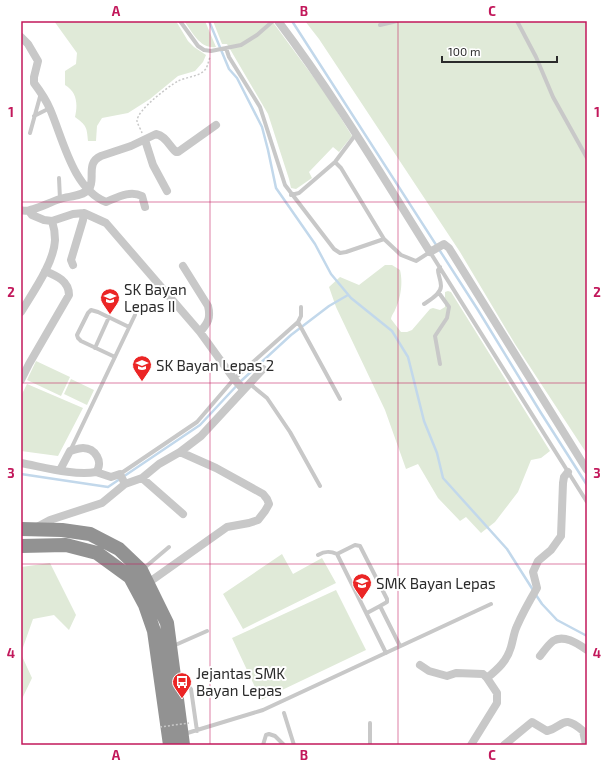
<svg xmlns="http://www.w3.org/2000/svg" width="608" height="766" font-family="'Exo 2',sans-serif">
	<style>
		.green { fill: #e0ead8 }
		.lines { fill: none; stroke-linecap: round; stroke-linejoin: round }
		.stream { stroke: #c2d8eb; stroke-width: 2.5 }
		.path { stroke: #c8c8c8; stroke-width: 1.5; stroke-dasharray: 2 2; stroke-linecap: butt }
		.lane { stroke: #c8c8c8; stroke-width: 4 }
		.street { stroke: #c8c8c8; stroke-width: 8 }
		.highway { stroke: #929292; stroke-width: 14 }
		.path-bridge { stroke: #c8c8c8; stroke-width: 1.5; stroke-dasharray: 2 2; stroke-linecap: butt }
		.grid { fill: none; stroke: #c2185b; stroke-width: 1; stroke-opacity: 0.55 }
		.labels { text-anchor: middle; dominant-baseline: central; stroke-width: 4; stroke-linejoin: round; paint-order: stroke }
		.poi-label { font-size: 15px; fill: #2b2b2b; stroke: #fff; text-anchor: start }
		.neatline { fill: none; stroke: #c2185b; stroke-width: 1.5 }
		.grid-label { font-size: 13px; text-anchor: middle; font-weight: bold; fill: #c2185b }
	</style>
	<rect width="100%" height="100%" fill="#fff"/>
	<path class="green" d="M54,21H176L188,41L194,47L206,55L203,62L195,71L178,76L150,99L128,113L102,118L97,126L96,141H88C87,127 86,125 75,117C78,104 77,92 65,85V71L76,64L77,53Z
		M184,21H205L216,47C200,49 193,33 184,21Z
		M213,21H272L326,94L352,136L339,152L333,147L309,172L312,178L296,189L291,188L289,179L268,114L227,44H222Z
		M305,21H587V454L515,344L460,252L319,39Z
		M385,265H392L400,270C403,282 401,298 395,310C394,313 392,314 391,319L401,332H407L412,330L430,309L433,308L440,310L445,307V292L448,291L451,292L550,451L541,458L531,460L518,492L495,522L481,533L466,517L460,521L438,498L418,464L406,469L385,410L336,307L329,287L340,277L359,285Z
		M36,361L70,377L61,396L27,380Z
		M71,379L94,390L87,405L64,394Z
		M27,384L83,408L58,456L21,451V396Z
		M282,554L293,574L322,558L336,583L243,629L223,594Z
		M50,563L76,615L69,630L54,615L33,619L21,653V567Z
		M336,590L366,650L261,700L232,638Z
		M21,654L32,678L21,701Z"/>
	<g class="lines">
		<path class="stream" d="M209,21L229,69L237,78L262,127L268,150L276,188L315,244L331,274L351,298L392,331L408,357L424,421L437,453L443,478L507,549L533,590
			M292,21L478,310L541,413L587,485
			M21,474L108,487L200,425L241,381L291,335L329,306L348,295
			M536,595L542,604L557,620L587,636"/>
		<path class="path" d="M142,133C141,130 138,125 137,121C137,110 169,86 178,81C186,77 197,77 204,71C208,67 208,62 210,57"/>
		<path class="lane" d="M180,21L198,46L204,50L211,51L241,45L257,35L273,21
			M517,21L536,57L553,97L587,158
			M380,25L397,21
			M226,48L229,57L260,107L285,185L334,249L340,253L346,252L384,239
			M34,116L50,108
			M30,133L41,93
			M335,162L341,168L384,239L401,255L416,261L430,252L587,502
			M59,178L60,199
			M291,195L299,193L335,162L356,134
			M439,293L449,307L447,318L435,336L440,364
			M424,304C430,300 441,294 441,286C441,280 438,275 438,270L440,267
			M298,322L340,399
			M95,348L109,317
			M115,357L81,341L78,338L77,335L88,313L91,310L98,312L129,327
			M250,384L267,398L290,432L320,486
			M70,451L135,315
			M120,474L197,422L234,379L298,322L301,316V307
			M337,554L355,545L360,546L387,599V602L380,606L400,646
			M318,555C325,551 330,551 337,554L386,653
			M143,569L169,547
			M367,613L380,606
			M173,646L207,631
			M178,675L191,689L197,731
			M284,713L294,745
			M370,723V745
			M184,734L263,710L491,604
			M263,745L266,735L269,734L275,736L284,745"/>
		<path class="street" d="M278,21C334,95 381,174 430,252L444,244L449,248L587,470
			M21,37L28,44L38,61L34,77V83C40,91 46,100 50,109C63,139 73,189 106,202C118,197 130,190 142,196L145,207
			M145,140L153,165L167,191
			M21,210C24,211 27,211 30,210C40,208 50,202 60,199C68,196 82,197 89,189C96,180 85,163 101,156L131,146L156,134C166,136 169,146 176,152H178L216,125
			M29,211L32,215L44,220L52,221L73,214L84,213L106,223L200,332L234,379L243,389
			M73,265L71,260L83,220L84,213
			M183,266L208,306C211,318 208,323 200,332
			M21,312C33,292 54,263 55,240C55,233 54,227 52,221
			M21,380L29,364L69,295C69,281 57,276 45,271
			M21,463C43,467 75,476 96,472C104,462 95,448 83,448C79,448 74,450 70,451L60,470
			M96,472L111,477L120,474L125,484
			M142,478L183,514
			M37,527L50,520L102,503L125,484L142,478L159,464L180,452L201,436L263,369
			M148,583L227,527L249,523L258,520L265,511L269,504L267,499L263,494L216,468L180,452
			M540,656C544,651 548,645 553,641C564,634 578,644 587,650
			M420,665L429,671L447,676L456,673L483,674L487,678L497,693V703L471,745
			M487,678C498,669 507,661 511,647C513,640 514,632 517,626C523,612 530,600 537,588L533,572L538,561L551,550L561,536L563,483L564,477L568,472
			M504,745L532,722L547,731C564,727 562,713 583,731L586,745"/>
		<path class="highway" d="M21,529L62,530L90,534L119,549L141,570L167,623L183,745
			M21,546L66,545L97,553L130,577L145,605L154,631L170,745"/>
		<path class="path-bridge" d="M160,727L189,723"/>
	</g>
	<path class="grid" d="M210,21V745M398,21V745M21,202H587M21,383H587M21,564H587"/>
	<defs>
		<symbol id="school-pin" viewBox="-11 -11 22 30"><path d="M0 17L-7.5 6A9.5 9.5 0 1 1 7.5 6Z" fill="#eb2525" stroke="#fff"/><path d="M0-5L7-2L0 1L-7-2ZM-4 1L0 2.5L4 1V4Q0 6-4 4Z" fill="#fff"/></symbol>
		<symbol id="bus-pin" viewBox="-11 -11 22 30"><path d="M0 17L-7.5 6A9.5 9.5 0 1 1 7.5 6Z" fill="#eb2525" stroke="#fff"/><path d="M-5-6H5V4H4V6H2V4H-2V6H-4V4H-5ZM-3.5-4V0h7V-4ZM-3.5 1.2v1.5H-2V1.2ZM2 1.2v1.5H3.5V1.2Z" fill="#fff"/></symbol>
	</defs>
	<g fill-rule="evenodd">
		<use href="#school-pin" x="99" y="287" width="22" height="30"/>
		<use href="#school-pin" x="131" y="354" width="22" height="30"/>
		<use href="#school-pin" x="351" y="572" width="22" height="30"/>
		<use href="#bus-pin" x="171" y="671" width="22" height="30"/>
	</g>
	<g class="labels">
		<g class="poi-label">
			<text x="124" y="289">SK Bayan<tspan x="124" dy="17">Lepas II</tspan></text>
			<text x="156" y="365">SK Bayan Lepas 2</text>
			<text x="376" y="583">SMK Bayan Lepas</text>
			<text x="196" y="673">Jejantas SMK<tspan x="196" dy="17">Bayan Lepas</tspan></text>
		</g>
	</g>
	<rect width="608" height="766" fill="none" stroke="#ffffff" stroke-width="44"/>
	<path d="M442 56v6h115v-6" fill="none" stroke="#2b2b2b" stroke-width="2"/>
	<text x="448" y="56" font-size="12" fill="#2b2b2b" stroke="#ffffff" stroke-width="3" paint-order="stroke">100 m</text>
	<rect x="22" y="22" width="564" height="722" class="neatline"/>
	<g class="grid-label">
		<text x="116" y="16">A</text>
		<text x="304" y="16">B</text>
		<text x="492" y="16">C</text>
		<text x="11" y="117">1</text>
		<text x="597" y="117">1</text>
		<text x="11" y="297">2</text>
		<text x="597" y="297">2</text>
		<text x="11" y="478">3</text>
		<text x="597" y="478">3</text>
		<text x="11" y="658">4</text>
		<text x="597" y="658">4</text>
		<text x="116" y="760">A</text>
		<text x="304" y="760">B</text>
		<text x="492" y="760">C</text>
	</g>
</svg>
